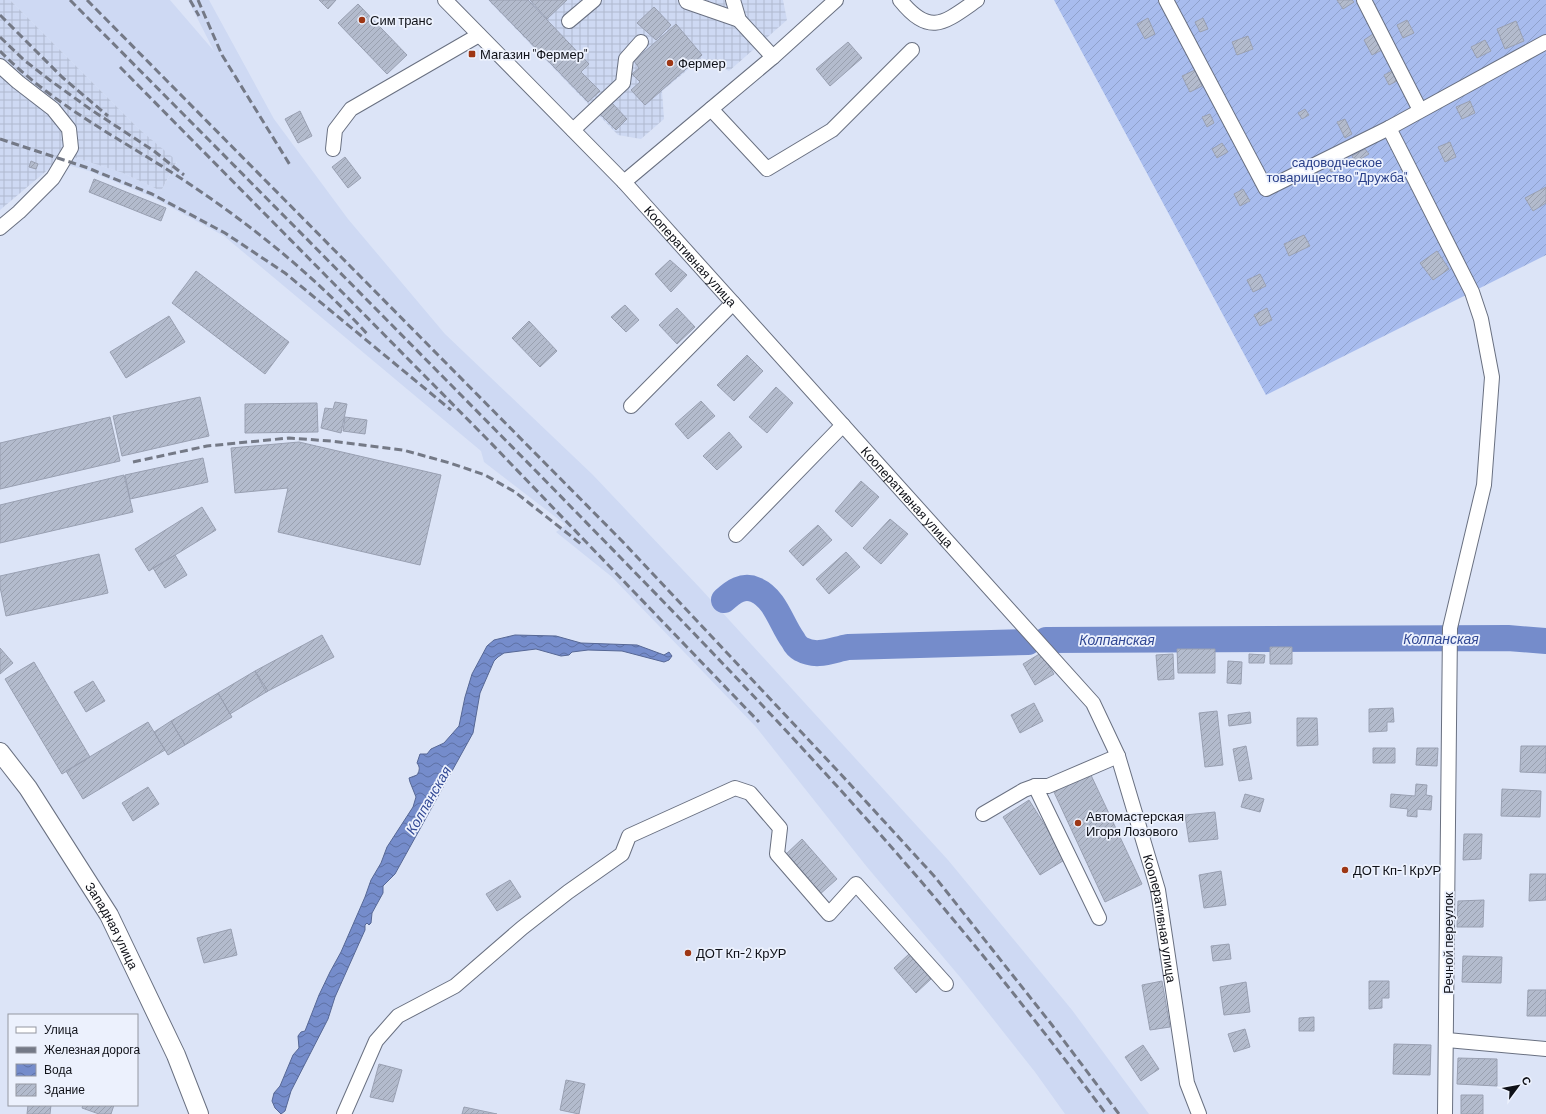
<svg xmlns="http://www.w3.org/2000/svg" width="1546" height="1114" font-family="Barlow,sans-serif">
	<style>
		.built { fill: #ced9f3 }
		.industrial { fill: url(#industrial-grid) }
		.garden { fill: url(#garden-furrows) }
		.water { fill: url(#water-waves); stroke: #566795 }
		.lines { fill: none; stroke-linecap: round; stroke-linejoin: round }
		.stream { stroke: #566795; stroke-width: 4.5 }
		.river { stroke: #758ccb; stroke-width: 26 }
		.building { fill: url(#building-hatch); stroke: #99a0b2 }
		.minor-casing { stroke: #697081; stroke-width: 16 }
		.major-casing { stroke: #697081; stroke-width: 20 }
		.minor { stroke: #fff; stroke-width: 14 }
		.major { stroke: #fff; stroke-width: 18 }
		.rail { stroke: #747986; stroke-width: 3; stroke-dasharray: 8 4; stroke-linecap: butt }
		.poi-dot { fill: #9e3715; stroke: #ecf1fd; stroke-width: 1.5 }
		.labels { text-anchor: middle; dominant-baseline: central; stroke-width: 3.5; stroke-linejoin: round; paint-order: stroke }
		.poi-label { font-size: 13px; fill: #0f1118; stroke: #ecf1fd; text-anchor: start }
		.park-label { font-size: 13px; fill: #273d88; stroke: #ecf1fd }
		.street-label { font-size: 13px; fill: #0f1118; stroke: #ecf1fd }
		.water-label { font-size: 14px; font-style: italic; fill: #314894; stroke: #ecf1fd }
	</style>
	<defs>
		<pattern id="industrial-grid" width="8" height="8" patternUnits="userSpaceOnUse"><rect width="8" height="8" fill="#ced9f3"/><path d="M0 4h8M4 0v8" fill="none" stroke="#b0b9d0"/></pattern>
		<pattern id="garden-furrows" width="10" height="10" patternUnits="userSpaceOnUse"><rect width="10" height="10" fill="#a8bcee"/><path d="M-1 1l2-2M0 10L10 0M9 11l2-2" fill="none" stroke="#8fa1cb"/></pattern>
		<pattern id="water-waves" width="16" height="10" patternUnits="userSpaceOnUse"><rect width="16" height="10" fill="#758ccb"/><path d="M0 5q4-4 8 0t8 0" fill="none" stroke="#5e71a4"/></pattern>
		<pattern id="building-hatch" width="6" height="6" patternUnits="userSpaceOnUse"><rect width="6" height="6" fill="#b3bbcd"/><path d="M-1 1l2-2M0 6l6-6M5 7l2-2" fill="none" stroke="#99a0af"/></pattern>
	</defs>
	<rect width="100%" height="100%" fill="#dce4f7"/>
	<path class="built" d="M10,0H170L214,51L188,0H209L274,119L348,219L445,334L593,475L700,588L948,860L1072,1010L1149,1114H1065L1035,1072L960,977L867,867L756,727L612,577L556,532L566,525L484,462L481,451L224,236L152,197L89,171L57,162L61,153L123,173L161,191L177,162L139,129Z"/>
	<path class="industrial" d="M0,0H10L139,129L177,161L161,191L123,173L61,153L57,162L0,210Z
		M488,0H783L787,20L729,71L702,58L662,91L664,119L641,139L618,135Z"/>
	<path class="garden" d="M1054,0H1546V255L1266,395Z"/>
	<path class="water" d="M515,635L556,636L581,643L637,645L664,655L669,652L672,656L669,660L664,662L622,651L588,650L572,652L569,655L561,656L536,649L504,653L498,657L494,661L480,693L473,733L395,874L383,886V893L372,913L371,923L369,925L367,923L365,925V930L335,997L328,1019L291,1091L285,1111L281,1114L275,1108L272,1101L274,1093L280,1086L293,1055L299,1048L298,1036L301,1032L305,1031L319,995L330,972L341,952L365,897L371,880L381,863L387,847L413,807L416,797L410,782L409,778L417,775C420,770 420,767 417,763L420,754H427L431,749L444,743L459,726L465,697L472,674L487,646L494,640Z"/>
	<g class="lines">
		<path class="stream" d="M1028,642L1046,640"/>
		<path class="river" d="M724,600C733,592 743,584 756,590C776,599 781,624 793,640C795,644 797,647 801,649C817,658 832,650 848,647L1028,642
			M1046,640L1508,638L1546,641"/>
	</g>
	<path class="building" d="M319,0H336L328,9Z
		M489,0H528L589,64L581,72L600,91L588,102Z
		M530,0H567L547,19Z
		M1337,0H1352L1354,2L1343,9Z
		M358,4L407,55L387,74L338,23Z
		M654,7L671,25L656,40L637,23Z
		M1148,18L1155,34L1145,39L1137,24Z
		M1203,18L1208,29L1200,32L1195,22Z
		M1407,20L1414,33L1403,38L1397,25Z
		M1516,21L1524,41L1505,49L1497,29Z
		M676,24L702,55L645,105L631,90L640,82L632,74L639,68L634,61Z
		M1373,34L1382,50L1372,55L1364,40Z
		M1248,36L1253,49L1237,55L1232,42Z
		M1485,40L1491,51L1477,58L1471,47Z
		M848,42L862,58L830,86L816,69Z
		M1195,70L1202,86L1190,92L1182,76Z
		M1392,71L1397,81L1389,85L1384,75Z
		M1470,101L1475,113L1462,119L1456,107Z
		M612,103L627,119L616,130L600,114Z
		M1305,109L1309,115L1302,119L1298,113Z
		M300,111L312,136L298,143L285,119Z
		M1210,114L1214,123L1207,127L1202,117Z
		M1345,119L1352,134L1345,138L1337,122Z
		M1450,142L1456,157L1445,162L1438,147Z
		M1222,143L1228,152L1217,158L1212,149Z
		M1365,149L1369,154L1356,162L1352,156Z
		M345,157L361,178L348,188L332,167Z
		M31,161L38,164L36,169L29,167Z
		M1337,163L1339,168L1331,172L1329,166Z
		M94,179L166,208L161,221L89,192Z
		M1546,187V203L1533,211L1525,198Z
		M1243,189L1250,201L1240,206L1234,194Z
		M1304,235L1310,246L1289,256L1284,244Z
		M1437,251L1449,269L1433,280L1420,263Z
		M670,260L687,275L671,292L655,274Z
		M196,271L289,342L265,374L172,303Z
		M1260,274L1266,286L1253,292L1247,280Z
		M625,305L639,320L626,332L611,317Z
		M677,308L695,327L677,344L659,325Z
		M1267,308L1272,320L1260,326L1254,315Z
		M169,316L185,342L126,378L110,352Z
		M529,321L557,351L540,367L512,338Z
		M747,355L763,371L734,401L717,385Z
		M776,387L793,403L767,433L749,417Z
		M200,397L209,436L122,456L113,416Z
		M701,401L715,416L688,439L675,424Z
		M335,402L347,404L341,433L321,428L325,408L333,409Z
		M317,403L318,432L245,433V404Z
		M110,417L120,461L0,489V443Z
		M345,417L367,420L365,434L343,431Z
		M729,432L742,447L717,470L703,456Z
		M299,442L441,475L420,565L278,532L288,488L235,493L231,448Z
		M203,458L208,482L130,499L125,475Z
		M124,475L133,512L0,543V505Z
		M861,481L879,497L852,527L835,511Z
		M202,507L216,530L149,571L135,549Z
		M890,519L908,534L881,564L863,548Z
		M818,525L832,540L803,566L789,551Z
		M846,552L860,567L829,594L816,579Z
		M99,554L108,593L6,616L0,587V576Z
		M175,555L187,575L165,588L153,568Z
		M322,635L334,657L266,692L255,671Z
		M1270,647H1292V664H1270Z
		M0,648L13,663L0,674Z
		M1177,649H1215V673H1178Z
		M1041,653L1054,674L1035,685L1023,664Z
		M1173,654L1174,679L1158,680L1156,655Z
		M1249,654L1265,655L1264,663H1249Z
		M1228,661L1242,662L1241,684L1227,683Z
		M34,662L90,757L62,774L5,679Z
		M255,671L268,691L230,714L218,693Z
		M93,681L105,701L86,712L74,692Z
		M218,693L232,717L185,745L171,721Z
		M1034,703L1043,721L1020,733L1011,715Z
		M1393,708L1394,722H1387V731L1369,732V709Z
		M1217,711L1223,765L1205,767L1199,713Z
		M1250,712L1251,723L1229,726L1228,715Z
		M1297,718H1317L1318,745L1297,746Z
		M171,721L185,745L168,755L154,732Z
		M148,722L165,750L83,799L66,771Z
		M1246,746L1252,779L1239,781L1233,749Z
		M1521,746H1546V773L1520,772Z
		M1373,748H1395V763H1373Z
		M1417,748H1438L1437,766L1416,765Z
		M1090,773L1142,884L1105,902L1053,790Z
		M1416,784L1427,785L1426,795L1432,796L1431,810L1417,809V817L1407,816L1408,809L1390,807L1391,794L1415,796Z
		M148,787L159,804L133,821L122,803Z
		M1502,789L1541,791L1540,817L1501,816Z
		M1245,794L1264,799L1260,812L1241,807Z
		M1029,800L1066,859L1040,875L1003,817Z
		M1215,812L1218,839L1189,842L1185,815Z
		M1464,834H1482L1481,859L1463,860Z
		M802,839L837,879L819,895L784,856Z
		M1221,871L1226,905L1204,908L1199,875Z
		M1530,874H1546V900L1529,901Z
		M510,880L521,897L497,911L486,894Z
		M1484,900L1483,927H1457L1458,901Z
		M231,929L237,955L204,963L197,938Z
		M1229,944L1231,959L1213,961L1211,946Z
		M909,954L931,979L916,993L894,968Z
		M1463,956L1502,957L1501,983L1462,982Z
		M1162,981L1170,1027L1150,1030L1142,985Z
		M1369,981H1389V998H1382V1008L1369,1009Z
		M1246,982L1250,1012L1224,1015L1220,987Z
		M1528,990H1546V1016H1527Z
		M1314,1017V1031H1299V1018Z
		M1245,1029L1250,1047L1234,1052L1228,1034Z
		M1394,1044L1431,1045L1430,1075L1393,1074Z
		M1143,1045L1159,1069L1141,1081L1125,1057Z
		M1458,1058L1497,1059V1086L1457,1084Z
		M379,1064L402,1070L393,1102L370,1097Z
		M566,1080L585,1084L579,1114L560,1110Z
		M1461,1095H1483V1114H1461Z
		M28,1105H51L50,1114H27Z
		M83,1105H114L111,1114H99L82,1108Z
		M464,1107L497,1114H462Z"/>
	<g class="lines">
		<defs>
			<g id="minor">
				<path id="s1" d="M445,0L624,182L1093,703L1118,756L1158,890L1187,1083L1199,1114"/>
				<path d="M686,0L687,2L739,20"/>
				<path d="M733,0L739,20L773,57"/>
				<path d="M900,0C930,37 944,23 977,0"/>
				<path d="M1166,0L1266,189L1389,128L1546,42"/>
				<path d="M1364,0L1420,110"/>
				<path d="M569,21L594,0"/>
				<path d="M0,66L18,82L53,109L69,129L71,148L53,178L19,212L0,228"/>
				<path d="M711,109L767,169L832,130L912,50"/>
				<path d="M1389,128L1472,292L1481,319L1492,377L1484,485L1450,628L1445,1114"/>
				<path d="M573,130L623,83L626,59L641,42"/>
				<path d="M333,149L335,130L351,109L479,35"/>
				<path d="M624,182L773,57L836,0"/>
				<path d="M631,406L733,303"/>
				<path d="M736,535L843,425"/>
				<path d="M983,814L1024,790L1035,786"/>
				<path d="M1099,918L1035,786H1048L1118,756"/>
				<path d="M1447,1040L1546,1049"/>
				<path d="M344,1114L376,1041L398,1016L455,986L522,928L568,892L622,854L629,836L735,788L750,793L780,828L777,854L829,914L856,884L946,984"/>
			</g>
			<g id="major">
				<path id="s2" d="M0,752L28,788L109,915L176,1055L199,1114"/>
			</g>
		</defs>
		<use href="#minor" class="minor-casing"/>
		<use href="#major" class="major-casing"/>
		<use href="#minor" class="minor"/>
		<use href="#major" class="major"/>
		<path class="rail" d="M70,0C225,156 379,312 533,468C666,604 801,741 925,886C988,960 1048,1036 1106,1114
			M87,0L623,542L849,783L935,877L1052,1025L1119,1114
			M190,0L199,16
			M198,0L222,55L290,165
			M0,15L62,77L108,116
			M0,37L24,60L51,81L90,109L154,151L184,175
			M0,51C53,105 119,138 182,179C250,224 314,275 369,336
			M120,67L489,441L759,722
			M0,139L88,168L152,194L225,233L285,273L451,410
			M133,462L207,446L289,438L331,441L403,450L450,463L485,475L515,492L581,544"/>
	</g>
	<g class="poi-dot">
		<circle cx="362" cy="20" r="4"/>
		<rect x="468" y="50" width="8" height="8" rx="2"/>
		<circle cx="670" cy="63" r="4"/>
		<circle cx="1078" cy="823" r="4"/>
		<circle cx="1345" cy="870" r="4"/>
		<circle cx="688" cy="953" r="4"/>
	</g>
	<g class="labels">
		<g class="poi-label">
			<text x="370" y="20">Сим транс</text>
			<text x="480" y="54">Магазин "Фермер"</text>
			<text x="678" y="63">Фермер</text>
			<text x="1086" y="816">Автомастерская<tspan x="1086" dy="15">Игоря Лозового</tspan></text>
			<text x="1353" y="870">ДОТ Кп-1 КрУР</text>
			<text x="696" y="953">ДОТ Кп-2 КрУР</text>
		</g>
		<g class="park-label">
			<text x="1337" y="162">садоводческое<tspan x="1337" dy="15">товарищество "Дружба"</tspan></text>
		</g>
		<g class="street-label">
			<text stroke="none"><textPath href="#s1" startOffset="355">Кооперативная улица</textPath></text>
			<text stroke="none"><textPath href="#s1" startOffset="679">Кооперативная улица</textPath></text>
			<text stroke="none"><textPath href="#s1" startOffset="1183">Кооперативная улица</textPath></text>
			<text stroke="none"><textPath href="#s2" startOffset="207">Западная улица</textPath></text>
			<text transform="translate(1448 943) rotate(-90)">Речной переулок</text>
		</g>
		<g class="water-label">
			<text x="1441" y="638">Колпанская</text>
			<text x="1117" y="639">Колпанская</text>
			<text transform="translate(428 800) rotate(-60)">Колпанская</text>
		</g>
	</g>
	<rect x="8" y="1014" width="130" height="92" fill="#ecf1fd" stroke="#9497a1"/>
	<rect x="16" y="1027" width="20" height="6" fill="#ffffff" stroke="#9497a1"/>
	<text x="44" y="1034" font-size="12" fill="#0f1118">Улица</text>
	<rect x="16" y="1047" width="20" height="6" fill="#747986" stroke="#9497a1"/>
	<text x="44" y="1054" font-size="12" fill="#0f1118">Железная дорога</text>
	<rect x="16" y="1064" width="20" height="12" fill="url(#water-waves)" stroke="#9497a1"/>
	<text x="44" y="1074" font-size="12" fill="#0f1118">Вода</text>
	<rect x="16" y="1084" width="20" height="12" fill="url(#building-hatch)" stroke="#9497a1"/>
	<text x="44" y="1094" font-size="12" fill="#0f1118">Здание</text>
	<g transform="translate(1518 1086) rotate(58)" stroke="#ecf1fd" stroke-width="3" paint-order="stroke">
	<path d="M0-3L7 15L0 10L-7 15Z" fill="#0f1118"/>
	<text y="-6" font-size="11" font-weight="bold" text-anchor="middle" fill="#0f1118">С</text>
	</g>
</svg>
